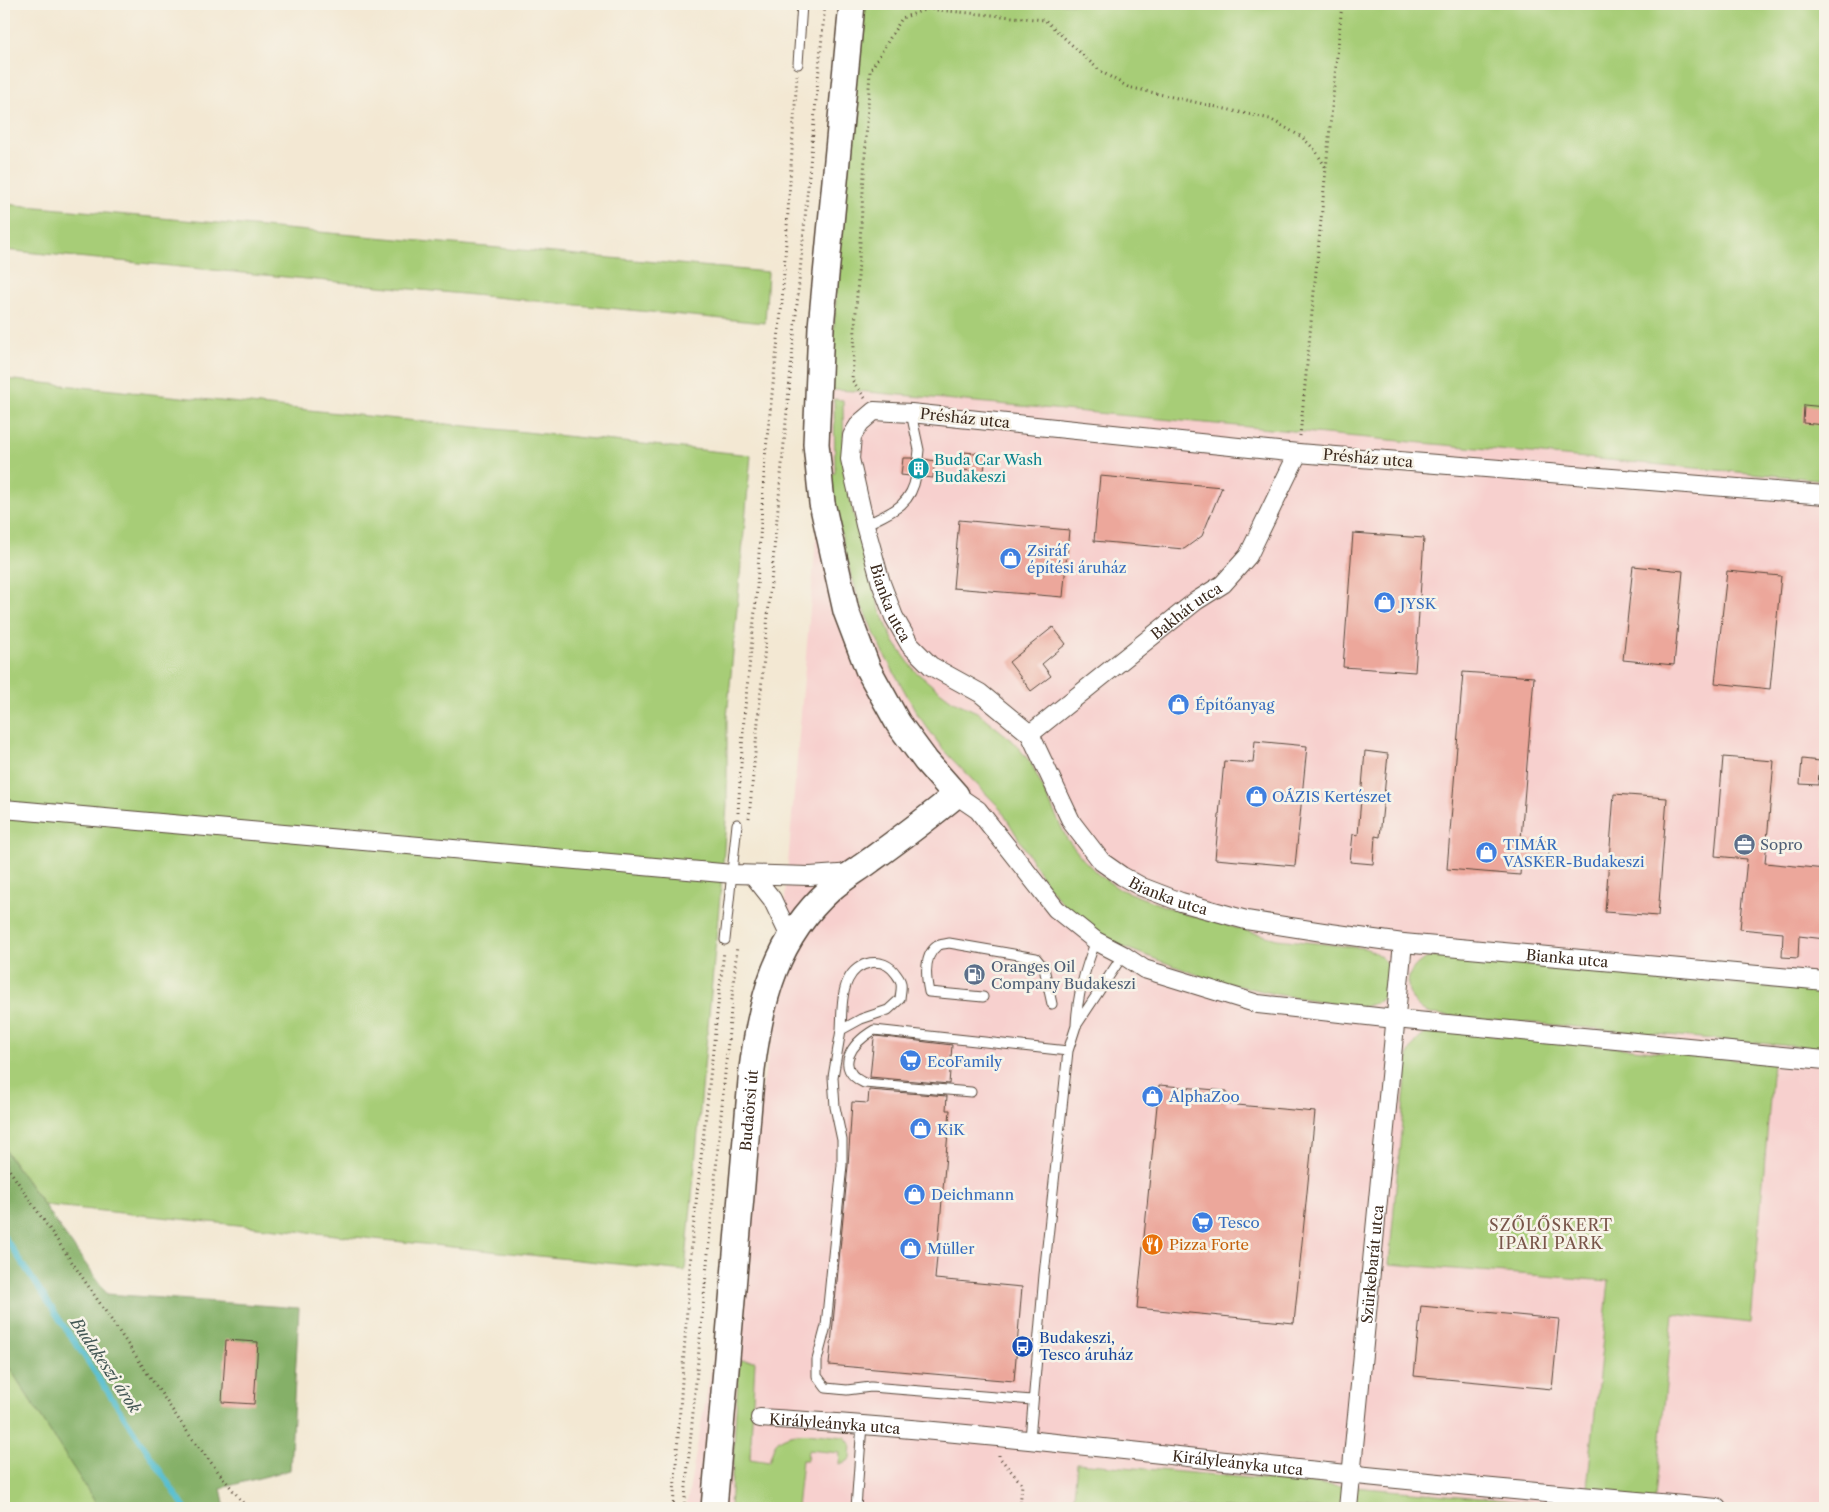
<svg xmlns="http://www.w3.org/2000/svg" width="1829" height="1512" font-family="'Libre Caslon Text',serif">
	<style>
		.built { fill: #f7d0ce }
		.green { fill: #a7cd77; stroke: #717c4a }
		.forest { fill: #85b068; stroke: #606d43 }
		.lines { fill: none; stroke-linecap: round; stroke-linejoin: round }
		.stream { stroke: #53bdcf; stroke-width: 5.5 }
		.building { fill: #eca79b }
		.lane-casing { stroke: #574639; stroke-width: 11 }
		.street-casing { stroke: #574639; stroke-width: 20 }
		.secondary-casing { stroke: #574639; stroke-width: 28 }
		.path { stroke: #574639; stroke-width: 3; stroke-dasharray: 1 4; stroke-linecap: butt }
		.lane { stroke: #fff; stroke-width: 9 }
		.street { stroke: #fff; stroke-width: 18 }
		.secondary { stroke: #fff; stroke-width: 25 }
		.labels { text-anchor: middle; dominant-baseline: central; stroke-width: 5; stroke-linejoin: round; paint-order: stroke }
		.street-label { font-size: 15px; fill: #3b2a1e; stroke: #f7f3e8 }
		.culture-label { font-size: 15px; fill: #0d838f; stroke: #f7f3e8; text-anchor: start }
		.shop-label { font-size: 15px; fill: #366cbe; stroke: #f7f3e8; text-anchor: start }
		.service-label { font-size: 15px; fill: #4e5e75; stroke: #f7f3e8; text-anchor: start }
		.food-label { font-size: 15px; fill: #c56008; stroke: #f7f3e8; text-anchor: start }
		.transit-label { font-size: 15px; fill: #164399; stroke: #f7f3e8; text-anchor: start }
		.neighbourhood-label { font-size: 16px; letter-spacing: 1px; fill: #79564a; stroke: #f7f3e8 }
		.water-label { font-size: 16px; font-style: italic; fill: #425653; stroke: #f7f3e8 }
	</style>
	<rect width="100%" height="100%" fill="#f7f3e8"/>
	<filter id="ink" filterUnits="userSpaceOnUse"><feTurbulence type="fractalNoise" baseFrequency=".02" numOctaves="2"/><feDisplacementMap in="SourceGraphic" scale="10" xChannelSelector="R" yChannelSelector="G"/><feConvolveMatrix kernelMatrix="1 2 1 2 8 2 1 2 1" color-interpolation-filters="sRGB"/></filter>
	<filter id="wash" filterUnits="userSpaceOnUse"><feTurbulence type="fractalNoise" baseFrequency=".0096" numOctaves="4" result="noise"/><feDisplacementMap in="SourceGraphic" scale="20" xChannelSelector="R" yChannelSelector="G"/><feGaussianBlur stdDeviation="1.12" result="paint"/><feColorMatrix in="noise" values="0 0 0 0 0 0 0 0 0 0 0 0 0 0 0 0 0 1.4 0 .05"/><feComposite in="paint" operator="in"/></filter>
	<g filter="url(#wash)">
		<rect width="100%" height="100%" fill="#f3e8d3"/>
		<path class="built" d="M829,390L857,391L1825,480V1508H686L774,1024Z"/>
		<path class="green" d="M861,4H1825V480L857,391L829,390L855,53Z
			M4,204L768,272L765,323L4,250Z
			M4,379L751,455L727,718V805L723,864L685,1271L44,1205L4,1148Z
			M834,399L843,400L844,474L866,566L880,610L894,642L915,671L933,686L953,701L977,712L1013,741L1031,763L1067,839L1083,859L1099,875L1119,889L1185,914L1277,939L1364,948C1402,960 1402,1002 1360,1007L1280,995L1209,979L1123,947L1087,925L1068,910L1047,885L1000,808L945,752L918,715L886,658L860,603L847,561L828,474L835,473Z
			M1435,956L1825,992V1049L1430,1014C1399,1000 1401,963 1435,956Z
			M1442,1030L1773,1063L1751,1323L1673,1314L1654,1508H1073L1077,1463L1585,1507L1609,1281L1389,1264L1408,1055C1417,1038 1423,1032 1442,1030Z
			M4,1359L99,1508H4Z
			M739,1360L755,1361L750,1459L769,1462C771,1456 772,1449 776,1443C790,1427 826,1436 845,1437L851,1445L850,1458L848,1461L839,1464L840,1453L808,1450L807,1460H802L797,1508H730Z"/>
		<path class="forest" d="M4,1149L107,1294L299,1308L290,1470L221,1488L225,1508H99L4,1359Z"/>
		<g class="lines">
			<path class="stream" d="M4,1236L185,1508"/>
		</g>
		<g id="blocks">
			<path class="building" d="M1804,405L1825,407V425L1803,423Z
				M964,452L986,454L984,472L962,470Z
				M903,458H912L914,464L918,465L923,463L924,459L935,461L933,478L922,477L921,472L917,470L912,471L910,476L901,475Z
				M1100,476L1222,487L1202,536L1184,549L1094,541Z
				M959,520L1069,530L1063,597L953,588Z
				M1353,533L1424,538L1415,672L1343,667Z
				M1633,566L1683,571L1674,665L1623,660Z
				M1727,571L1781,576L1770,689L1715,683Z
				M1053,627L1066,644L1042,664L1051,676L1031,691L1009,662Z
				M1463,672L1534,677L1521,839L1550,841L1548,863L1521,861L1520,875L1447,869Z
				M1255,741L1307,746L1295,866L1215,859L1224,761L1253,763Z
				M1365,751L1388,754L1380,837L1375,836L1373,864L1350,862L1353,834L1358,835Z
				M1723,757L1774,761L1765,863L1825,869V939L1799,936L1798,958L1782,957L1783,933L1740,929L1747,859L1715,856Z
				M1802,759L1820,761L1818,785L1800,784Z
				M1614,794L1667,798L1658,916L1605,912Z
				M876,1036L952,1045L949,1084L870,1077L874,1038Z
				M1159,1085L1227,1091L1226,1104L1315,1112L1294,1323L1137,1308Z
				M869,1090L947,1096L946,1110H950L935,1279L1022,1287L1014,1381L829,1365L848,1166L852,1102L868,1103Z
				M1421,1306L1559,1319L1552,1389L1414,1376Z
				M226,1340L258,1342L254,1404L222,1402Z"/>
		</g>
	</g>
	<g filter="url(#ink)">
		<use href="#blocks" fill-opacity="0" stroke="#574639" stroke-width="1"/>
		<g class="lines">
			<defs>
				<path id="lane" d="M798,64L802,4
					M911,413L919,450L918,459
					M865,525C889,513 911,507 916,476
					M725,940L737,824
					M983,997L929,992C926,978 923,956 937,946C940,944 946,944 949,943L1036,958L1044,968L1052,1004
					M1076,1026C1077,996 1085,968 1096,941
					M841,1030C842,1013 841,995 848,980C857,961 883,955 896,974C898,977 901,980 901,984C902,989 900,995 900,999L888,1010L861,1019L841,1030L833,1077L835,1107L842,1140V1165L826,1326L817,1360V1376L826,1388L847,1390L871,1387L1032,1400
					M971,1092L864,1083C833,1068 852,1043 874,1030L1068,1051
					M1030,1439L1044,1275L1068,1051L1076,1026L1123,955
					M856,1508L862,1424"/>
				<g id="street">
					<path id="s1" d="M1825,495L1298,453L911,413L874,411L860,423L852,436L850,459L865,525L881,583L894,617L910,645L931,666L980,693L1030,734L1072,823L1102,862L1122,876L1142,887L1181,902L1246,920L1323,932L1403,943L1825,981"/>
					<path id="s2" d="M1030,734L1196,601L1223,584L1248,556L1298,453"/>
					<path d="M956,795L978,810L1056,909L1096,941L1123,955L1144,969L1258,1004L1395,1019L1825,1060"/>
					<path d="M4,809L733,874L810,876L853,873"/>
					<path d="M753,875L772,899L790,937"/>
					<path id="s3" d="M760,1418C953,1429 1144,1453 1337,1473C1463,1486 1590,1497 1717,1508"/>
					<path id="s4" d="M1348,1508L1403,943"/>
				</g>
				<g id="secondary">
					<path id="s5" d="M714,1508L752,1069C761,999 776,938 831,889C843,878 858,870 871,860C900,839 928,818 956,795L926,761L898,723L868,669L846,611L822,503L816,444L821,327L852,4"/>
				</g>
			</defs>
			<use href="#lane" class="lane-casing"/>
			<use href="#street" class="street-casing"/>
			<use href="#secondary" class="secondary-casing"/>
			<path class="path" d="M865,398L852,380L870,71L902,18L927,9L1045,20L1100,71L1128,87L1270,119L1302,137L1315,150L1326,168
				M1300,436L1342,4
				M738,813L744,717L756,601L765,458L782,303L797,75
				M749,818L825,4
				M4,1162L190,1436L247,1508
				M999,1455V1457L1022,1484L1020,1508
				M673,1508L692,1239L724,951
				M684,1508L737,946"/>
			<use href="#lane" class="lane"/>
			<use href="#street" class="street"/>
			<use href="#secondary" class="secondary"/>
		</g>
	</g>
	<defs>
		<symbol id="building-disc" viewBox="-11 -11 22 22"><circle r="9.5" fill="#0f9aa8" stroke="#f7f3e8"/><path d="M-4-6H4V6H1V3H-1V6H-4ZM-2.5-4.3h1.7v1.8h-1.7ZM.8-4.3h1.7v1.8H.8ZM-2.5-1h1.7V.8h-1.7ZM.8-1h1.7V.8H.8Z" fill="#fff"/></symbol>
		<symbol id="shop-disc" viewBox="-11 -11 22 22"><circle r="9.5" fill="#3f7fe0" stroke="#f7f3e8"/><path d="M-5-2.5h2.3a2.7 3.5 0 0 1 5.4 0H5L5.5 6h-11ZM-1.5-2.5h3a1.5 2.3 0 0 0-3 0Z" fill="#fff"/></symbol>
		<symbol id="office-disc" viewBox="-11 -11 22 22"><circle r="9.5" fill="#5c6f8a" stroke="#f7f3e8"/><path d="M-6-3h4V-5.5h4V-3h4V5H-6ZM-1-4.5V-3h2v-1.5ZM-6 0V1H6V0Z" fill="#fff"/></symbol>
		<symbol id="fuel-disc" viewBox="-11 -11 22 22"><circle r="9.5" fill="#5c6f8a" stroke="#f7f3e8"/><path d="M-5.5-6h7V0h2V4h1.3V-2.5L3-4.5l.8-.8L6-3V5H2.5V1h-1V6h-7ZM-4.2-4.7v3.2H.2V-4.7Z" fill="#fff"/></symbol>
		<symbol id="supermarket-disc" viewBox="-11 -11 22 22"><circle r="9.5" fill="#3f7fe0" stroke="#f7f3e8"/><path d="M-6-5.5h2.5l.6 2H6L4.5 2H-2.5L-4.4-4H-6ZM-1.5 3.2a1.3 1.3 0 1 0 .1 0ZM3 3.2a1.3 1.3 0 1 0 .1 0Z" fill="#fff"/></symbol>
		<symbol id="restaurant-disc" viewBox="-11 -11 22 22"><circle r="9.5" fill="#e8710a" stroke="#f7f3e8"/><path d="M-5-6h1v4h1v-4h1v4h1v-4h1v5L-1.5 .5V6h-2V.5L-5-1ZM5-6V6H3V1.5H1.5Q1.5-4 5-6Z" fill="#fff"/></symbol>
		<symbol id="bus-disc" viewBox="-11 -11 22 22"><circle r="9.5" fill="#1a4fb4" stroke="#f7f3e8"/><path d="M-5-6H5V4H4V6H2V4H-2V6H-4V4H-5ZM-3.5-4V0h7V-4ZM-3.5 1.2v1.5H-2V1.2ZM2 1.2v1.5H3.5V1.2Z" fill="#fff"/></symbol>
	</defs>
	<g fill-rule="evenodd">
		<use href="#building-disc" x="906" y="456" width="25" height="25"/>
		<use href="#shop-disc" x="998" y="546" width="25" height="25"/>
		<use href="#shop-disc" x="1372" y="590" width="25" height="25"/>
		<use href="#shop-disc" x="1166" y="692" width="25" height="25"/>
		<use href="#shop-disc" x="1244" y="784" width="25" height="25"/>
		<use href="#office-disc" x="1732" y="832" width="25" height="25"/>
		<use href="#shop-disc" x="1474" y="840" width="25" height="25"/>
		<use href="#fuel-disc" x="962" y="962" width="25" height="25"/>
		<use href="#supermarket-disc" x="898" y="1048" width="25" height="25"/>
		<use href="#shop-disc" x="1140" y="1084" width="25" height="25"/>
		<use href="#shop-disc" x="908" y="1116" width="25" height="25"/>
		<use href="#shop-disc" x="902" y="1182" width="25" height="25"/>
		<use href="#supermarket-disc" x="1190" y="1210" width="25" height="25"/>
		<use href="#restaurant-disc" x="1140" y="1232" width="25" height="25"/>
		<use href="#shop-disc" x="898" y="1236" width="25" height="25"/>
		<use href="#bus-disc" x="1010" y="1334" width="25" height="25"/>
	</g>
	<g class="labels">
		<g class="street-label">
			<text transform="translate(965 418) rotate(6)">Présház utca</text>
			<text transform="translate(1368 458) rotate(5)">Présház utca</text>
			<text stroke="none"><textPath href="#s1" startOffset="1161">Bianka utca</textPath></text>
			<text stroke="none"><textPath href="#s2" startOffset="199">Bakhát utca</textPath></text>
			<text stroke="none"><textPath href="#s1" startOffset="1581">Bianka utca</textPath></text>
			<text stroke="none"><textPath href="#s1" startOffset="1986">Bianka utca</textPath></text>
			<text stroke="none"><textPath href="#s5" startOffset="399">Budaörsi út</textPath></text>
			<text stroke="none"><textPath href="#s4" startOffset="245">Szürkebarát utca</textPath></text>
			<text stroke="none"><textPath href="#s3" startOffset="75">Királyleányka utca</textPath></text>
			<text stroke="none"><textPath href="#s3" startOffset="480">Királyleányka utca</textPath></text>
		</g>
		<g class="culture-label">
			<text x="934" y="459">Buda Car Wash<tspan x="934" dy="17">Budakeszi</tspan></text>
		</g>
		<g class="shop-label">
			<text x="1027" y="550">Zsiráf<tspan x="1027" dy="17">építési áruház</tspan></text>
			<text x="1400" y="603">JYSK</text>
			<text x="1195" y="704">Építőanyag</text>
			<text x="1272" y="796">OÁZIS Kertészet</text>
			<text x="1503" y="844">TIMÁR<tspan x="1503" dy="17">VASKER-Budakeszi</tspan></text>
			<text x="927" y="1061">EcoFamily</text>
			<text x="1169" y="1096">AlphaZoo</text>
			<text x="937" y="1129">KiK</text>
			<text x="931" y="1194">Deichmann</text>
			<text x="1218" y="1222">Tesco</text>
			<text x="927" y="1248">Müller</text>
		</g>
		<g class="service-label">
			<text x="1760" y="844">Sopro</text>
			<text x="991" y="966">Oranges Oil<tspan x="991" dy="17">Company Budakeszi</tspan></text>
		</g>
		<g class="food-label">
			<text x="1169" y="1244">Pizza Forte</text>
		</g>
		<g class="transit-label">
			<text x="1039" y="1337">Budakeszi,<tspan x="1039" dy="17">Tesco áruház</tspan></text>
		</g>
		<g class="neighbourhood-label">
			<text x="1551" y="1225">SZŐLŐSKERT<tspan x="1551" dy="18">IPARI PARK</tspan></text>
		</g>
		<g class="water-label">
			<text transform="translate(106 1365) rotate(56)">Budakeszi árok</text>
		</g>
	</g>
	<rect width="1829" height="1512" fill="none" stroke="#f7f3e8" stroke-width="20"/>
</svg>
